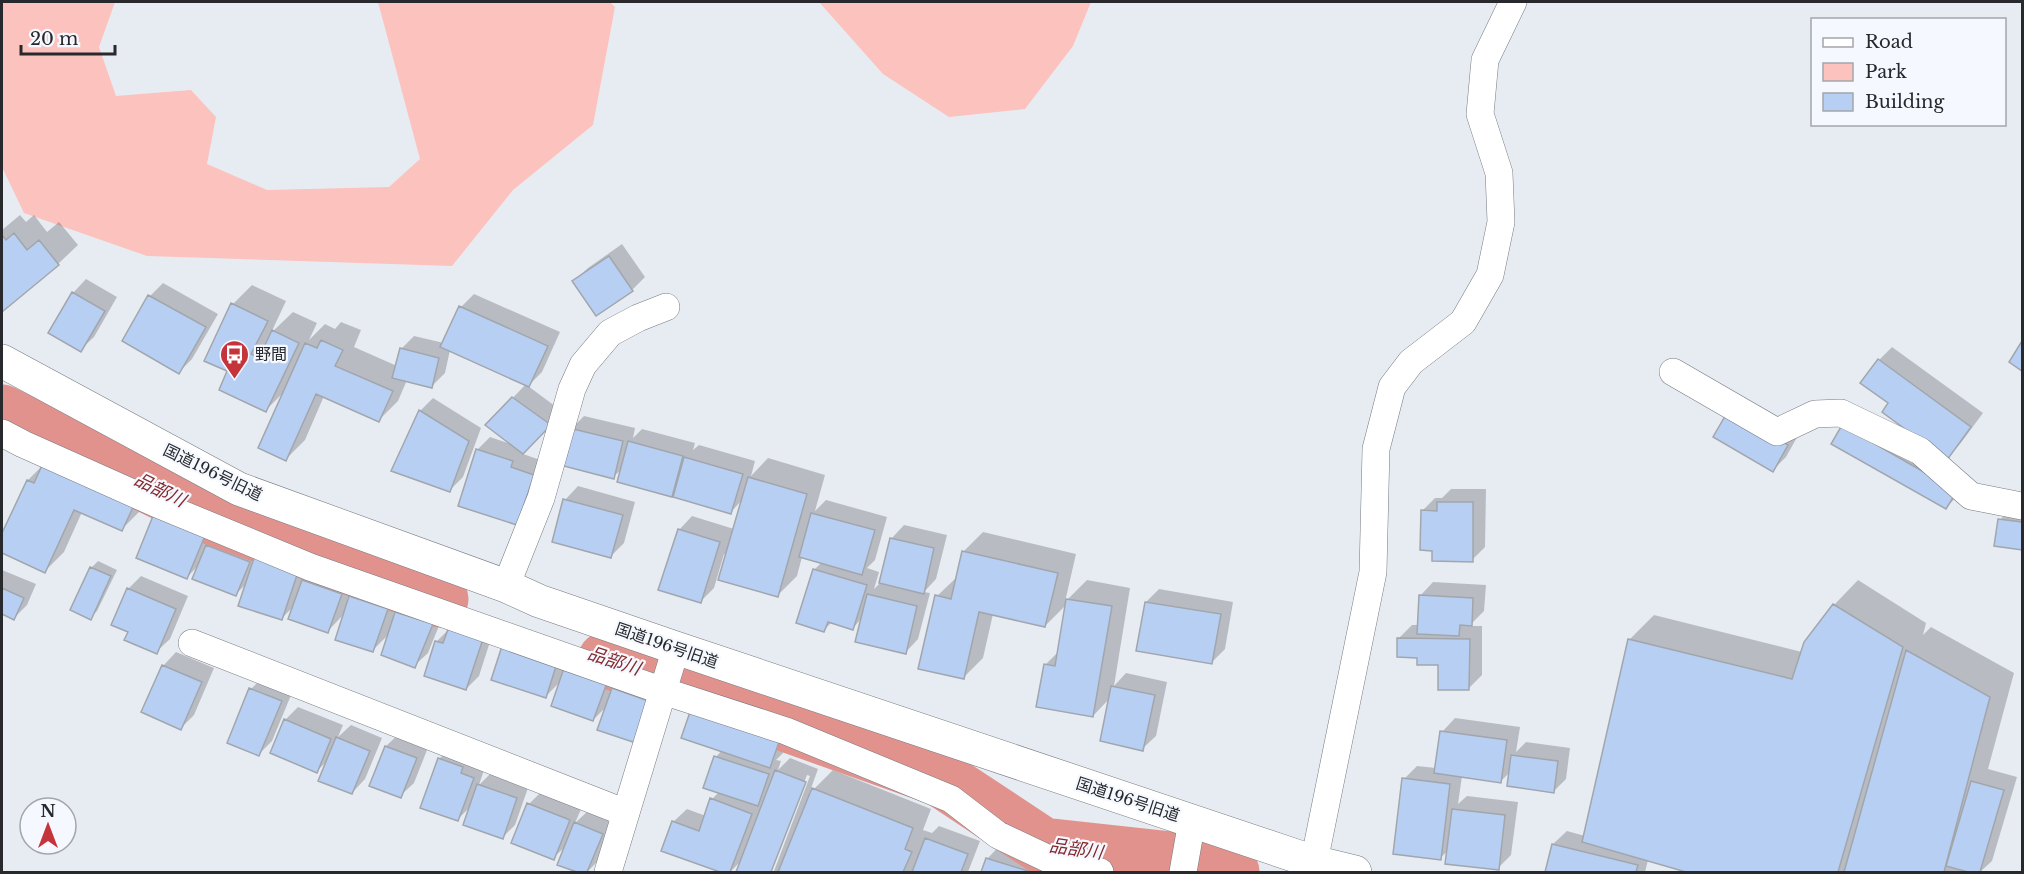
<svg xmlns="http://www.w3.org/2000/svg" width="2024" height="874" font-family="'Libre Baskerville','Noto Sans JP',serif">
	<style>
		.green { fill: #fcc2be }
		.shadow { fill: #0003; fill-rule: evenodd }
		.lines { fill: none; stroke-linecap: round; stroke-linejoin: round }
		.river { stroke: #e1928d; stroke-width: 57 }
		.building { fill: #b8cff4; stroke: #a1a6ad; stroke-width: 1.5 }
		.minor-casing { stroke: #767a81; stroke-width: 28 }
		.tertiary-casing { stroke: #767a81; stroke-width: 34 }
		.minor { stroke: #fff; stroke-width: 27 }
		.tertiary { stroke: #fff; stroke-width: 33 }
		.labels { text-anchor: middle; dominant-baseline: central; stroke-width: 4.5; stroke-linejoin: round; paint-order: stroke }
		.poi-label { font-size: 16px; fill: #27292c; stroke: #f5f9ff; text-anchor: start }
		.street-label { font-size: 16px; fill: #27292c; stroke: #f5f9ff }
		.water-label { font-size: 18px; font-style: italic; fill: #85282a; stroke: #f5f9ff }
	</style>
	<rect width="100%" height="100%" fill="#e7ecf3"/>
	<path class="green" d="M2,2H115L99,47L116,96L191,90L216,117L207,164L267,190L389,187L420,159L378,2H610L615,7L593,125L513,190L452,266L147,256L24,213L2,167Z
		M819,2H1091L1073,46L1025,109L949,117L883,74Z"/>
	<path class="shadow" d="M20,215L26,222L34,215L47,232L59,222L78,245L58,264L2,310V230Z
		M622,244L645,277L632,290L574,281L588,268Z
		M86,279L117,297L94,337L80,350L50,332L73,293Z
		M163,283L218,314L192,359L179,372L124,341L150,296Z
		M252,285L286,301L271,333L293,312L317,323L309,340L325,324L335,329L341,322L361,330L354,347L397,366L401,349L414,336L444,343L461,307L474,294L560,332L542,372L528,386L563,412L523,454L546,462L530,510L477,450L490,437L511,444L487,425L526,384L450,350L445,373L431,387L407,380L398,401L379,420L324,396L305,440L286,459L285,391L266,410L229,371L233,304Z
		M1892,347L1983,413L1960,444L1947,458L1890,403L1862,383L1879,360Z
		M433,398L481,428L463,477L450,490L393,470L420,411Z
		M1743,399L1800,432L1786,457L1773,470Z
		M1856,413L1959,494L1946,508L1843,426Z
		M584,416L635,428L633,438L642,429L695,443L693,450L699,445L755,461L751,476L768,458L825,475L815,511L826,500L887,517L875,560L867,568L879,572L874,589L881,582L891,539L904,525L947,535L936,579L924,592L930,593L918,639L905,653L862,618L853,628L832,622L824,630L814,570L822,562L802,557L797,576L778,595L724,554L714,588L700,602L679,530L692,516L734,529L742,500L731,512L676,490L671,495L622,469L613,477L571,429Z
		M65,443L153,484L141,510L121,530L82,512L64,552L45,571L2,551V536L28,480Z
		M578,486L635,502L624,543L610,557L565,500Z
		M1451,489H1486L1485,547L1472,560L1434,549L1422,511L1435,498H1442Z
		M2013,506L2022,508V548L1996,544L2000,520Z
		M219,518L208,544L220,532L310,559L302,582L317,568L354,581L347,600L364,584L400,596L393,616L410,599L445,611L428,653L414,666L389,634L373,650L345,613L328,631L294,606L282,618L248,582L236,594L200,564L187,577L138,557Z
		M983,532L1076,554L1065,602L1087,580L1130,588L1114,686L1126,673L1167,682L1156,736L1142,749L1110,698L1093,716L1045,665L1059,651L1067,604L1045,626L993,614L983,658L963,678L937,596L957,577L963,552Z
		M98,561L117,570L97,611L90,618L72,609L92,567Z
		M2,570L36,584L27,605L14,618L2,612Z
		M141,576L188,596L170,639L156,652L130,631L128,589Z
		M1858,580L1926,623L1923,635L1931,627L2014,673L1988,769L2017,777L1992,861L1980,872L1962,869L1961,872H1691L1648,860L1645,872H1546L1553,844L1567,831L1585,836L1629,640L1654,615L1802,652L1834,605Z
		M1433,582L1486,585L1484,611L1469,626H1482V675L1469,688L1440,664L1419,656L1398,639L1412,625H1419L1420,596Z
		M1159,589L1233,602L1225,649L1212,662L1146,602Z
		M496,623L479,676L466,689L437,641L450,628Z
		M516,633L620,667L612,690L627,675L666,690L652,730L608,705L593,720L561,681L545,697Z
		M176,652L214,668L194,715L181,728L163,666Z
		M264,676L294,688L272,741L259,754L251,689Z
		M298,707L343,725L338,737L351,725L382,738L365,779L352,793L329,759L317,771L285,720Z
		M1455,718L1520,727L1516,752L1526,742L1570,748L1566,779L1553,792L1510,772L1501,781L1462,776L1458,804L1467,796L1518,802L1511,855L1498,868L1449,850L1440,858L1404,779L1417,766L1436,768L1442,732Z
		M791,729L783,753L776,760L781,761L778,770L790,758L818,769L809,794L833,770L931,809L923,830L932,833L939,826L980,841L968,872H737L742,860L730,872H724L663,850L673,822L687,809L706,816L712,799L719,792L716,757L722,750ZM807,775L810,776L774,871H770Z
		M400,733L429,745L414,783L400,796L371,785L386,746Z
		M453,745L486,764L479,785L492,772L529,785L515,825L502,838L471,806L458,819L422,807L440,758Z
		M542,791L582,807L575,823L589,810L615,820L598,861L587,872H582L559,864L567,845L553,858L529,804Z
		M1006,839L1072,872H982L987,859Z"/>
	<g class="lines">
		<path class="river" d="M2,413L216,518L440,599
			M606,660L761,704L782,722L940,778L1043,846L1208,864L1231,872"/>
	</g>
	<path class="building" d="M14,233L27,250L39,240L59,265L2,312V235L6,240Z
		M609,256L633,291L596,316L572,281Z
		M72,292L105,311L81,352L48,333Z
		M148,295L206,327L179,374L122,341Z
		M231,303L268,321L251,354L259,358L272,330L299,343L266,412L219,390L227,371L204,361Z
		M459,306L548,346L529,387L440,347Z
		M321,340L343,350L335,366L393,391L379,422L316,394L286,461L258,448L305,343L317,348Z
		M2022,341V371L2009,362Z
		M400,348L439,358L432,388L392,378Z
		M1878,359L1971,427L1947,460L1882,412L1888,403L1860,383Z
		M512,397L551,425L523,454L485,425Z
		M419,410L469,441L450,492L391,471Z
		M1728,411L1788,445L1773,472L1713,437Z
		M1842,425L1957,491L1946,509L1831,444Z
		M569,428L623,441L614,479L560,465Z
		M628,441L683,456L672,497L617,482Z
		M476,449L513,461L511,467L534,475L517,525L458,506Z
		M684,457L743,474L731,514L673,497Z
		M44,461L135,503L122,531L74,510L45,573L2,553V533L27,480L34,483Z
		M748,477L807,494L778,597L718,580Z
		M563,499L623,515L611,558L552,542Z
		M1437,502H1473V562L1432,561V551L1420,550L1421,510L1437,511Z
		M155,511L207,531L187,579L136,558Z
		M811,513L875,530L862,575L799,557Z
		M1998,519L2022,522V550L1994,546Z
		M678,529L720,542L701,603L658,590Z
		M890,538L934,548L924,594L879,583Z
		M206,545L250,562L236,596L192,579Z
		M962,551L1058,573L1045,627L979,612L964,679L918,669L935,595L951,599Z
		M254,558L298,572L282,620L238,606Z
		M90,567L111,576L91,620L70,610Z
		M813,569L867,585L853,630L828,622L824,632L796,623Z
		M302,580L342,594L328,633L288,619Z
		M2,588L24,598L14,620L2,614Z
		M127,588L176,609L157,654L124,640L128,632L111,625Z
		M867,594L917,606L906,654L855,642Z
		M1419,595L1473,598L1472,626L1460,625L1459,636L1417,634Z
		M349,596L388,609L373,652L335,640Z
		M1066,599L1112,606L1093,717L1036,707L1044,664L1055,666Z
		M1145,602L1221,614L1212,664L1136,651Z
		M1833,604L1903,647L1838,872H1686L1582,842L1628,639L1792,679L1804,642Z
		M395,612L433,624L415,668L381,655Z
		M450,624L484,636L466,690L424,676L435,641L443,643Z
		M1397,638L1470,639L1469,690H1438V665H1417V658L1397,657Z
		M502,646L557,663L546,698L491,680Z
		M1906,650L1990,697L1944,872H1844Z
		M162,665L202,682L181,730L141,712Z
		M565,665L608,680L593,721L551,706Z
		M1111,686L1155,695L1143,751L1100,741Z
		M249,688L282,701L259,756L227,743Z
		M612,688L654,703L639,744L597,730Z
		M690,712L779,742L770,768L681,738Z
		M284,719L331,739L317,773L270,753Z
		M1440,731L1507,740L1501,783L1434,773Z
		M336,737L370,751L352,794L318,781Z
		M385,746L417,758L401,798L369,786Z
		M1511,755L1558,761L1554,793L1507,786Z
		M714,756L769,774L758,806L703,788Z
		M438,758L463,767L461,773L474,778L458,821L420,808Z
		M775,770L806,782L771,872H736Z
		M1402,778L1450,784L1441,860L1393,854Z
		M1971,781L2004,790L1980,872H1968L1946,866Z
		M477,784L517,798L503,839L463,825Z
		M812,788L913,828L905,849L912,852L903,872H778Z
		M710,798L752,814L730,872H720L661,851L672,821L699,831Z
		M527,803L570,820L554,860L511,843Z
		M1452,809L1505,815L1499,870L1445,864Z
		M574,822L603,834L587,872H577L557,865Z
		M925,838L968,854L961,872H912Z
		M1552,844L1638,865L1636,872H1545Z
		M986,858L1031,872H981Z"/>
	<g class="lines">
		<defs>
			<path id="minor" d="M1673,372L1777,432L1815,414L1841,413L1920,451L1971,496L2022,506
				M2,433L23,444L155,503L310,567L663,691L786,731L951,799L998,835L1053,861L1100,872
				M506,586L541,498L572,389L583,365L610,333L638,318L666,307
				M192,643L626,813
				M1314,862L1373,572L1376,449L1392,387L1411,362L1463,322L1490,275L1501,222L1499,173L1480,114L1485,60L1513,2
				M608,872L676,648
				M1183,872L1192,821"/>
			<path id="tertiary" d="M2,361L239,489L506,586L539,601L676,648L1314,862L1355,872"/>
		</defs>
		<use href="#minor" class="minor-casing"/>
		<use href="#tertiary" class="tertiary-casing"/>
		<use href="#minor" class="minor"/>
		<use href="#tertiary" class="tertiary"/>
	</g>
	<defs>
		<symbol id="bus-pin" viewBox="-11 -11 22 30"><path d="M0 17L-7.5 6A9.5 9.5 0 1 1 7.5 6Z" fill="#c4343a" stroke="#f5f9ff"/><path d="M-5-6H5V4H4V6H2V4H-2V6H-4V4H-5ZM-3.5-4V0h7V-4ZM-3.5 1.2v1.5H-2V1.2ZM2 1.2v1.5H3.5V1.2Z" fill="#fff"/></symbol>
	</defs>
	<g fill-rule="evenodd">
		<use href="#bus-pin" x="218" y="338" width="33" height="45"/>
	</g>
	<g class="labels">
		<g class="poi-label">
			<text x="255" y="354">野間</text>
		</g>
		<g class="street-label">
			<text transform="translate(213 472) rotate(26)">国道196号旧道</text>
			<text transform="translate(667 645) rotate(19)">国道196号旧道</text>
			<text transform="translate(1128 799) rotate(18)">国道196号旧道</text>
		</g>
		<g class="water-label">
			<text transform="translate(160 490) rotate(26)">品部川</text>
			<text transform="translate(614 661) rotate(18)">品部川</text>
			<text transform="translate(1076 849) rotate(8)">品部川</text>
		</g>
	</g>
	<rect width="2024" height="874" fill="none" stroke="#27292c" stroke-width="6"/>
	<rect x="1811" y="18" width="195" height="108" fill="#f5f9ff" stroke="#a3a6ab" stroke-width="1.5"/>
	<rect x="1823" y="38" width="30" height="9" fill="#ffffff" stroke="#a3a6ab" stroke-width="1.5"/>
	<text x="1865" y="48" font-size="18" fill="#27292c">Road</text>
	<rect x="1823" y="63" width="30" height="18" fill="#fcc2be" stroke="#a3a6ab" stroke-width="1.5"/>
	<text x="1865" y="78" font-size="18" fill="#27292c">Park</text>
	<rect x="1823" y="93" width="30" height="18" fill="#b8cff4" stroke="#a3a6ab" stroke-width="1.5"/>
	<text x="1865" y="108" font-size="18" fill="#27292c">Building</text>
	<g transform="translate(48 826)"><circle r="28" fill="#f5f9ff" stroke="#a3a6ab" stroke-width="1.5"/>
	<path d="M0-4.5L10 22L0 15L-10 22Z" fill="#c4343a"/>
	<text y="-9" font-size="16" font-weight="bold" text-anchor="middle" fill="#27292c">N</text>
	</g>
	<path d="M21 45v9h94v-9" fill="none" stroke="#27292c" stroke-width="3"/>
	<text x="30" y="45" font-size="18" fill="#27292c" stroke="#f5f9ff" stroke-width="4.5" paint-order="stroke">20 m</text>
</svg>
